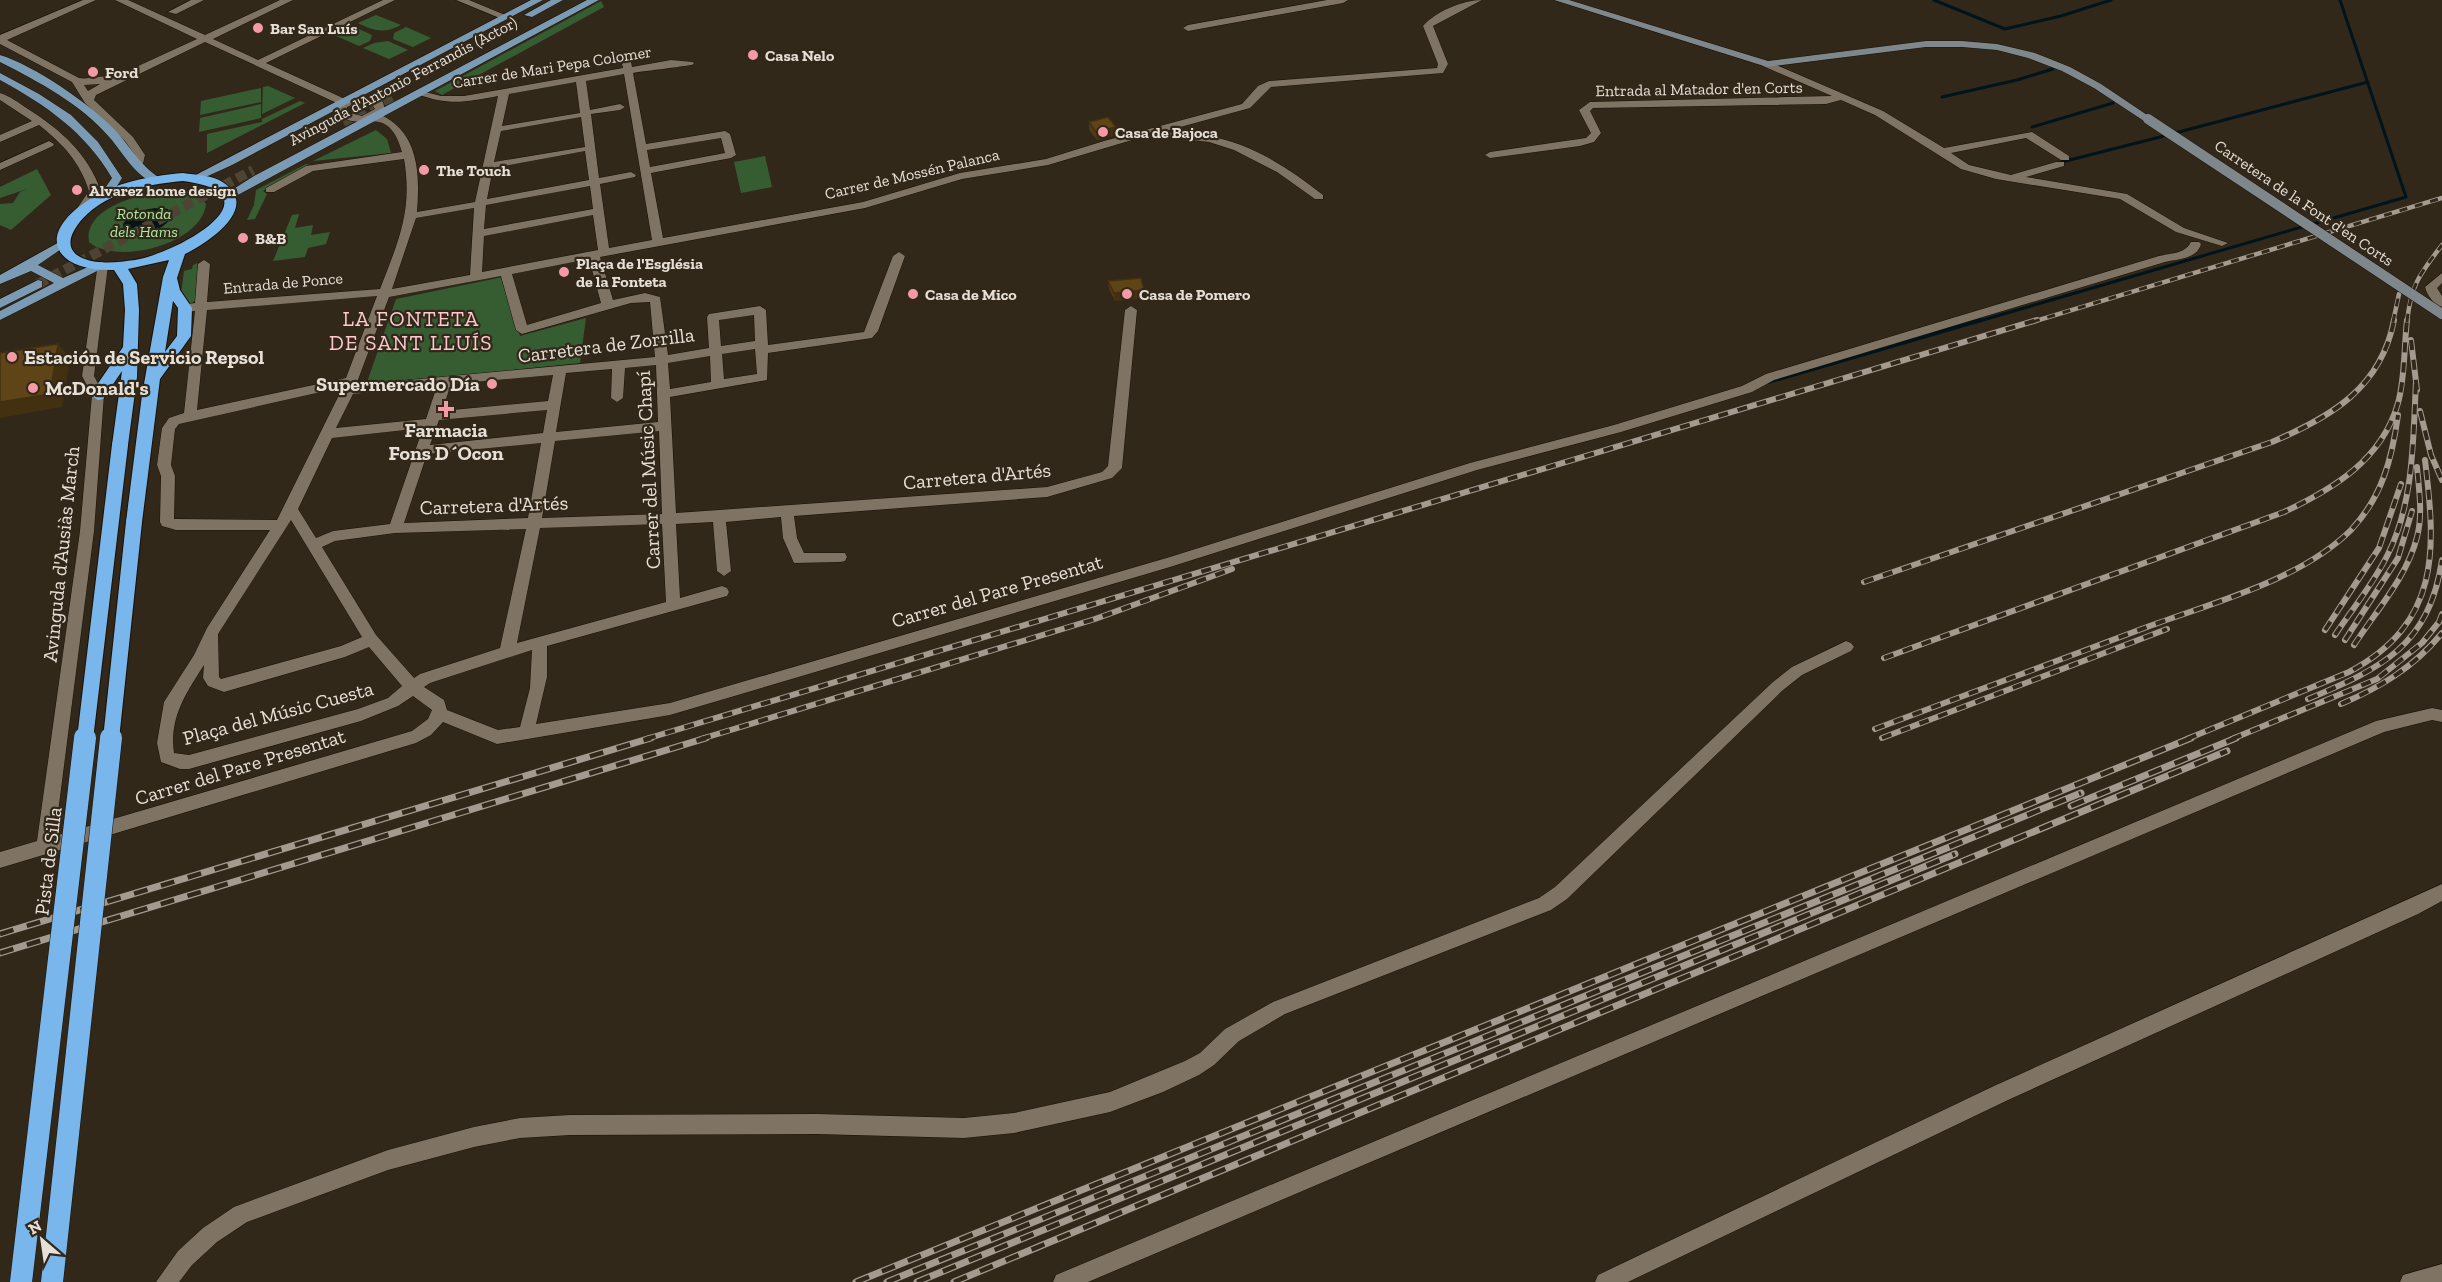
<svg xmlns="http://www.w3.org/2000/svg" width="2442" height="1282" font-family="'Zilla Slab',serif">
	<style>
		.green { fill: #365d32 }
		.water { fill: #00141c }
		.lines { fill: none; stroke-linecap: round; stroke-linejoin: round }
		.stream-far1 { stroke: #00141c; stroke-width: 3 }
		.stream { stroke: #00141c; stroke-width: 4 }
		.primary-tunnel { stroke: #4d4436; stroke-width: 10; stroke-dasharray: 10 5; stroke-linecap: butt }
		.street-casing { stroke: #1a1004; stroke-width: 1 }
		.secondary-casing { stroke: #1a1004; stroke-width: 1 }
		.primary-casing { stroke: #1a1004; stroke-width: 1 }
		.highway-casing { stroke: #1a1004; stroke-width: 2 }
		.street { fill: #7f7363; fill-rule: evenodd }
		.secondary { fill: #7d878c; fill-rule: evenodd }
		.primary { fill: #7b9bb5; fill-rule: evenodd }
		.highway { fill: #79b6ec; fill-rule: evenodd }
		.rail-far2-casing { stroke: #a39b90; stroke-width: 4.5 }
		.rail-far1-casing { stroke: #a39b90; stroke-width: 6 }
		.rail-casing { stroke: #a39b90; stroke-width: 7 }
		.rail-far2 { stroke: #32281a; stroke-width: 3; stroke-dasharray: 8; stroke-linecap: butt }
		.rail-far1 { stroke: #32281a; stroke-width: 4; stroke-dasharray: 10; stroke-linecap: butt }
		.rail { stroke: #32281a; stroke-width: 4.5; stroke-dasharray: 14; stroke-linecap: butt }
		.secondary-bridge-casing { stroke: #1a1004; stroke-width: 11; stroke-linecap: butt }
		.highway-bridge-far1-casing { stroke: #1a1004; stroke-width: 18; stroke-linecap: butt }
		.highway-bridge-casing { stroke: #1a1004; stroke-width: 23; stroke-linecap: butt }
		.secondary-bridge { stroke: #7d878c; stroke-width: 10 }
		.highway-bridge-far1 { stroke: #79b6ec; stroke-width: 16 }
		.highway-bridge { stroke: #79b6ec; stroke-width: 22 }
		.wall { fill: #513a14 }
		.shaded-wall { fill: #423010 }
		.building { fill: #5e4417; stroke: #423010; stroke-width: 1.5 }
		.poi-dot { fill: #f49aa6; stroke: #32281a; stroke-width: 2 }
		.labels { text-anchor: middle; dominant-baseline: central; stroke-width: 4.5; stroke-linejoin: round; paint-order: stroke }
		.far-poi-label { font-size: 16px; font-weight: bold; fill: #e7e0d7; stroke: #32281a; text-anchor: start }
		.far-street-label { font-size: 16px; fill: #e7e0d7; stroke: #32281a }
		.far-park-label { font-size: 16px; font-style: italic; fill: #aaeca3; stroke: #32281a }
		.street-label { font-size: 20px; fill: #e7e0d7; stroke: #32281a }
		.poi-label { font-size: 20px; font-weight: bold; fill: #e7e0d7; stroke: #32281a; text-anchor: start }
		.neighbourhood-label { font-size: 21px; letter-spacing: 1.5px; fill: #fdc8ce; stroke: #32281a }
	</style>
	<rect width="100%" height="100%" fill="#32281a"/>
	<path class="green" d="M601,1L604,7L442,95L435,91Z
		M376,15L401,25C384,34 374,31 358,23Z
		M352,26L372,35L370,41L359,46L334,35Z
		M406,27L431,38L413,47L393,39L394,33Z
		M388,41L408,50L389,59L363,48L374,43Z
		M268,86L295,98L262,114L263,87Z
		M261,88V102L200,115L201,101Z
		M300,101L305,103L207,153V134L262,122V119Z
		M261,104V118L199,132L200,118Z
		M376,130L387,139L391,153L313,161Z
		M765,156L772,187L741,193L734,162Z
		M306,164L310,165L263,191L267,194L255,219L247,220L254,205L256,190Z
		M37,169L51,195L11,230L0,225V204L13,203L20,192L27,189L0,198V187Z
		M175,190C188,191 198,193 206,204C202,244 117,266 89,242C83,205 148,192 175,190Z
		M299,214L295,228L313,225L311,235L330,232L326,244L308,248L305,257L273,261L292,215Z
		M198,263L195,301L190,304L181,294L184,271L192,269L193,265Z
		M503,277L520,336L586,318L580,363L366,385L396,299Z"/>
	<path class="water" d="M162,208L168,209L172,216C164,231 139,239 124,231L123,224C132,211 148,208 162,208Z"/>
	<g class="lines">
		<path class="stream-far1" d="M1934,0L2005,29L2061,16L2111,0
			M1942,97L2017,80L2053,69
			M2032,127L2113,103
			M2175,133L2368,82
			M2058,163L2164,136
			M2313,224L2406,197L2340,0
			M1976,322L2305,226"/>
		<path class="stream" d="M1768,382L1981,320"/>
		<path class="primary-tunnel" d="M343,122L392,97
			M38,284L253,170"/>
		<defs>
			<path id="street" d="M83,0H96L7,40L79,78C90,80 103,74 112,78L197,39L115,0H128L205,35L280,0H293L213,39L258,60L383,0H395L266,63L345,99L373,97L383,102L385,110L381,115C419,133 420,174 417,212L475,202L498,96C466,102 449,106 417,94V90L441,96H464L623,68L622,64L627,61L631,62L632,67L671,60L693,62L694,64C691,66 643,71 633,73L646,144L725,131L730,134L736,155L731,158L651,173L663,238L863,202L960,173L1046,159L1104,141L1242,104L1258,86L1269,81L1437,68L1438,64L1423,26C1435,12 1463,0 1482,0L1433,26L1448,64L1443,73L1271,87L1250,108L1162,132C1178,133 1193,133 1209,136C1252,144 1289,168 1323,195V199H1315L1277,172L1234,150L1209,142L1149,135L1048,165L962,179L865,208L600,257L613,300L645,293L660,297L668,355L709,348L707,317L709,314L760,306L766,310L768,345L864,332L893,256L899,252L905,256L878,331L872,338L768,353L767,380L670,397L676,513L1047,487L1102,472L1108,466L1125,310L1131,306L1137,310L1122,468L1112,478L1047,497L794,516L797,538L804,553H845L847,557L845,561L840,562L794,563L783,538L781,517L726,522L731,571L724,576L717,571L713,522L676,524L680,598L722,586L727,588L729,592L727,596L547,646V677L536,724L670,703L1170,557L1470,463L1614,425L1742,386L1766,374L2159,256C2171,253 2185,254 2191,242H2199L2201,244C2197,259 2178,259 2165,262L1774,380L1752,392L1621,432L1477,470L1170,567L670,715L497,744L443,722L431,735L416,743L0,868V852L37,841L80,531L92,395L82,376L98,263L102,262L108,266L94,376L104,395L94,531L55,836L412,731L428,719L432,710L413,696L398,706L361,721L189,769H180L161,762L157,743L164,702L194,655L207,628L270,530H176L162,526L160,522L161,476L157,465L162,428L169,418L184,413L195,311L185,312L179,308L181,305L195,303L198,264L204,260L210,264L207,302L380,289C398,242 413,211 404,159L313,171L274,192H266V188L306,166L402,152C387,99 359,136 337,113L339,104L205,42L96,95L94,100L133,137L145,155L142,168H134L135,155L125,141L85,103L72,82L0,44V35ZM624,74L652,240L609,248L600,184L635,177L636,175L631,172L599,178L591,114L620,110L625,107L620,104L590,110L586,81ZM576,82L580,113L502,126L509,94ZM100,84L88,91L84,85ZM357,103H371L375,109L362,116L347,112V107ZM581,117L585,147L494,162L501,131ZM721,138L725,153L650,167L647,150ZM585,151L589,180L487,199L493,168ZM590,186L593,209L484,229L486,205ZM474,208L470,275L392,289L416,218ZM593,215L598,250L482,272L484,236ZM589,259L601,303L527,325L512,274ZM501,276L516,330L522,334L631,303L650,302L655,357L356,385L389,297ZM377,296L346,378L197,410L207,310ZM754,315L755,341L721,346L719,320ZM755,349L757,374L724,379L722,354ZM710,356L711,382L670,389L668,363ZM656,365L658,422L556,432L566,373L612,369L611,398L617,402L623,398L625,368ZM553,375L548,401L442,411L451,384ZM437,386L426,419L336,428L353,394ZM343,387L277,520L174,519L175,476L171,465L175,429L179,424ZM547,410L543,433L430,445L439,420ZM423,428L390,524L333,531L316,538L298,509L332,438ZM659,431L662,514L542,518L555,441ZM541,443L528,518L404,523L427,454ZM291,520L362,637L341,646L221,679L219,677L218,634ZM662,524L666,602L517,643L540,528ZM526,529L500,648L420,674L414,678L376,635L322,547L335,541L395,533ZM369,647L402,686L388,698L358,709L189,755L174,753C169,718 186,693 204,665L203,678L208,686L224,692L345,657ZM532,650L530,688L520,727L498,730L447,710L444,700L424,687L430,683Z
				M191,0H204L176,14L168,12Z
				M456,0H469L510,17L502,19Z
				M1327,0H1348L1343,3L1188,31L1183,28L1188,25Z
				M1767,61L1883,111L1944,148L2032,132L2069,156V160H2061L2026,138L1951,153L1969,165L2011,175L2056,162H2064V166L2026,177L2127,194L2184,228L2228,243L2222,246L2176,232L2120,199L1996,179L1961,169L1875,115L1841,100L1826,104L1593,108L1590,111L1601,133L1594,142L1580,146L1490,158L1485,155L1490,152L1586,138L1591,133L1579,110L1590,102L1832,96L1763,66L1762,64Z
				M0,93C10,96 19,103 28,109C61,130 88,154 101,191L84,215L80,216L74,213L89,191C80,162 63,144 39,125L0,142V135L32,121L0,100Z
				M49,141L54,144L53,146L0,170V163Z
				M2442,273V283L2437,288L2442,296V307C2434,305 2427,295 2425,287Z
				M1846,641L1851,643L1854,647L1851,651L1802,675L1783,690L1567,899L1551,910L1285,1014L1239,1041L1214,1065L1199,1075L1163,1092L1110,1112L1014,1133L964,1138L817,1134L570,1135L520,1138L474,1147L388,1170L247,1222L217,1242L192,1265L179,1282H156L178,1251L203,1228L234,1207L388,1150L474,1127L520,1118L570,1115L817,1114L964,1118L1014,1113L1110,1092L1185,1061L1200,1053L1225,1029L1273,1002L1539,898L1555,887L1773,682L1792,667Z
				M2432,708L2442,710V722L2432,720L2384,732L1088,1282H1053L1056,1275L2376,721Z
				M2442,884V901L2418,914L2008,1100L1628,1282H1595L1598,1275L1994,1086Z
				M2442,1264V1282H2400L2403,1275Z"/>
			<path id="secondary" d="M1554,0H1569L1768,61L1926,41H1962L1997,44L2035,53L2070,67L2101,84L2153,119L2144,121L2094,88L2062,71L2028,58L1997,50L1962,47H1926L1767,67Z"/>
			<path id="primary" d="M531,0H543L232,165L199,180L195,181L190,178Z
				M551,0H563L532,17L524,15Z
				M587,0H599L234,197L230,198L224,195L254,176Z
				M0,55C35,66 87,102 112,127C129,144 139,165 160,178V182C141,186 121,150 110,138C81,104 39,82 0,62Z
				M0,73L39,94L71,115L98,142L122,178L109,199H101L99,197L112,178C85,132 46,105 0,80Z
				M63,240L69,243L67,245L38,265L63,278L97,263L101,262L107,266L0,320V311L54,283L31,271L0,284V275Z
				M38,280L42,281V287L0,308V299Z"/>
			<path id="highway" d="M183,173C196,175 213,175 224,183C261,208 206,244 185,254L177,278L180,290L192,308L191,336L160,379L142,522L140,526H128L126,522L142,395L163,277L169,260L128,269L137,284L139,310L137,377L128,445L126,449H114L112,445L122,371L103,399L98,400L90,395L123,347L125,310L123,284L114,270C57,272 33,237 87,201C115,182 150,176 183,173ZM183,181C282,194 178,253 135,260C120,262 100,265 85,259C54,248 80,218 96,207C122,189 152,184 183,181ZM173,301L178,308L177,336L165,352Z"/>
		</defs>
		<use href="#street" class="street-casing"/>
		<use href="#secondary" class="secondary-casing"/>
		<use href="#primary" class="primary-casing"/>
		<use href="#highway" class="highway-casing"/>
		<use href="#street" class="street"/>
		<use href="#secondary" class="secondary"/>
		<use href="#primary" class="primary"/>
		<use href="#highway" class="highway"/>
		<defs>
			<path id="rail-far2" d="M2032,322L2442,198
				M2393,322L2399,294
				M2407,322C2411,284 2420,274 2442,245"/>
			<path id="rail-far1" d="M2411,340L2417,390
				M2420,411L2431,455L2442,480
				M1864,582L2272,442C2331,417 2381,388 2394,320
				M2325,630L2379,548L2401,484
				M2335,635C2353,608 2374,583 2388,554C2414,502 2413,439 2416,382
				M2345,640L2398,558L2412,511
				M2354,645C2376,611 2407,577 2417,537C2423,514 2419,490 2417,467
				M1884,658L2284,512C2333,489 2382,460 2398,403C2405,379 2404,346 2407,320
				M2308,699C2382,668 2429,646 2442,560
				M2341,704C2381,687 2414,667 2442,633
				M1875,729C1966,695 2057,661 2147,627C2212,603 2301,580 2351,530C2382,497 2392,459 2398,415
				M1882,738L2167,629
				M646,739L2037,320
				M701,739L1095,619L1232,569
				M2187,739L2349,672C2441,623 2436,550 2425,460
				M2232,739L2377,679L2422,643L2439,622L2442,614"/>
			<path id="rail" d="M2071,806L2236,738
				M0,934L651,738
				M0,953L706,738
				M856,1282L2191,738
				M887,1282L2081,793
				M917,1282L1955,854
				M954,1282L2227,751"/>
		</defs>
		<use href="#rail-far2" class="rail-far2-casing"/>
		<use href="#rail-far1" class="rail-far1-casing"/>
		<use href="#rail" class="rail-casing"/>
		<use href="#rail-far2" class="rail-far2"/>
		<use href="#rail-far1" class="rail-far1"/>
		<use href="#rail" class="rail"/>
		<defs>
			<path id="secondary-bridge" d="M2148,119L2442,314"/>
			<path id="highway-bridge-far1" d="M85,739L120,445
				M111,739L134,522"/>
			<path id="highway-bridge" d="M21,1282L85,738
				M52,1282L111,738"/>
		</defs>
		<use href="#secondary-bridge" class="secondary-bridge-casing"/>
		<use href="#highway-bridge-far1" class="highway-bridge-far1-casing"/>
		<use href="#highway-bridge" class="highway-bridge-casing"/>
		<use href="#secondary-bridge" class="secondary-bridge"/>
		<use href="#highway-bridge-far1" class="highway-bridge-far1"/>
		<use href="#highway-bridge" class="highway-bridge"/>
	</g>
	<path class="wall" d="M1089,122L1116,127V135L1097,140L1089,130Z
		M1108,281L1144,298L1115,301L1109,289Z"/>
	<path class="shaded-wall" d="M1116,127V135L1097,140L1096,132Z
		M1144,290V298L1115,301L1114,293Z
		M58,344L70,358L62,407L0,418V402Z"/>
	<path class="building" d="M1108,117L1116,127L1096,132L1089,122Z
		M1141,278L1144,290L1114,293L1108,281Z
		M58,344L50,394L0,402V353Z"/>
	<g class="poi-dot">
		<circle cx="258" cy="28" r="6"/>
		<circle cx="753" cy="55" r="6"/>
		<circle cx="93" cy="72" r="6"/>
		<circle cx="1103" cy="132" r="6"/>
		<circle cx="424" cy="170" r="6"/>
		<circle cx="77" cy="190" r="6"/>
		<circle cx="243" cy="238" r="6"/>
		<circle cx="564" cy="272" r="6"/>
		<circle cx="913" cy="294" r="6"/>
		<circle cx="1127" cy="294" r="6"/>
		<circle cx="12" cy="357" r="6"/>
		<circle cx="492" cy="384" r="6"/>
		<circle cx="33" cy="388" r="6"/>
		<path d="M443 400h6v6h6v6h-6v6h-6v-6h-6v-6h6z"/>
	</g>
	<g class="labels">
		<g class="far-poi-label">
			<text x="270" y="28">Bar San Luís</text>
			<text x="765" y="55">Casa Nelo</text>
			<text x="105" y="72">Ford</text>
			<text x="1115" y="132">Casa de Bajoca</text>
			<text x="436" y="170">The Touch</text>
			<text x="89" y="190">Alvarez home design</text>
			<text x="255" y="238">B&amp;B</text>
			<text x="576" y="263">Plaça de l'Església<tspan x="576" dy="18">de la Fonteta</tspan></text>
			<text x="925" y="294">Casa de Mico</text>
			<text x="1139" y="294">Casa de Pomero</text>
		</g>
		<g class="far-street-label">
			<text transform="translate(552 67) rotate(-9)">Carrer de Mari Pepa Colomer</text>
			<text transform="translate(403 81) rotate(-28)">Avinguda d'Antonio Ferrandis (Actor)</text>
			<text transform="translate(1699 89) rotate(-1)">Entrada al Matador d'en Corts</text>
			<text transform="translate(912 174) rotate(-13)">Carrer de Mossén Palanca</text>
			<text transform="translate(2304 203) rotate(34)">Carretera de la Font d'en Corts</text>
			<text transform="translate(283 283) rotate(-5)">Entrada de Ponce</text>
		</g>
		<g class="far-park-label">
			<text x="144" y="213">Rotonda<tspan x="144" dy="18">dels Hams</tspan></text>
		</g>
		<g class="street-label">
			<text transform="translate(606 345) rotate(-7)">Carretera de Zorrilla</text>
			<text transform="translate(648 470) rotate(-93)">Carrer del Músic Chapí</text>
			<text transform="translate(977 476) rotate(-5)">Carretera d'Artés</text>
			<text transform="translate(494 505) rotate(-2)">Carretera d'Artés</text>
			<text transform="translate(61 554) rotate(-84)">Avinguda d'Ausiàs March</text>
			<text transform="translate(997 591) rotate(-16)">Carrer del Pare Presentat</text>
			<text transform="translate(278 713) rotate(-15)">Plaça del Músic Cuesta</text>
			<text transform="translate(240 767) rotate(-17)">Carrer del Pare Presentat</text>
			<text transform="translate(48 861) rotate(-83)">Pista de Silla</text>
		</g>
		<g class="poi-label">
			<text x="24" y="357">Estación de Servicio Repsol</text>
			<text x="480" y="384" text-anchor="end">Supermercado Día</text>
			<text x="45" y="388">McDonald's</text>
			<text x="446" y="430" text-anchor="middle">Farmacia<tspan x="446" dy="23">Fons D´Ocon</tspan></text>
		</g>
		<g class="neighbourhood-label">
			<text x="411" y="318">LA FONTETA<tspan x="411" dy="24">DE SANT LLUÍS</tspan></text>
		</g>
	</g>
	<g transform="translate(42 1240) rotate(331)" stroke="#32281a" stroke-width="4.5" paint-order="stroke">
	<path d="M0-4.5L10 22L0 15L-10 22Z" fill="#e7e0d7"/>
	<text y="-9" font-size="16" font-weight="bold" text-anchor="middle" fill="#e7e0d7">N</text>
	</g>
</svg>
